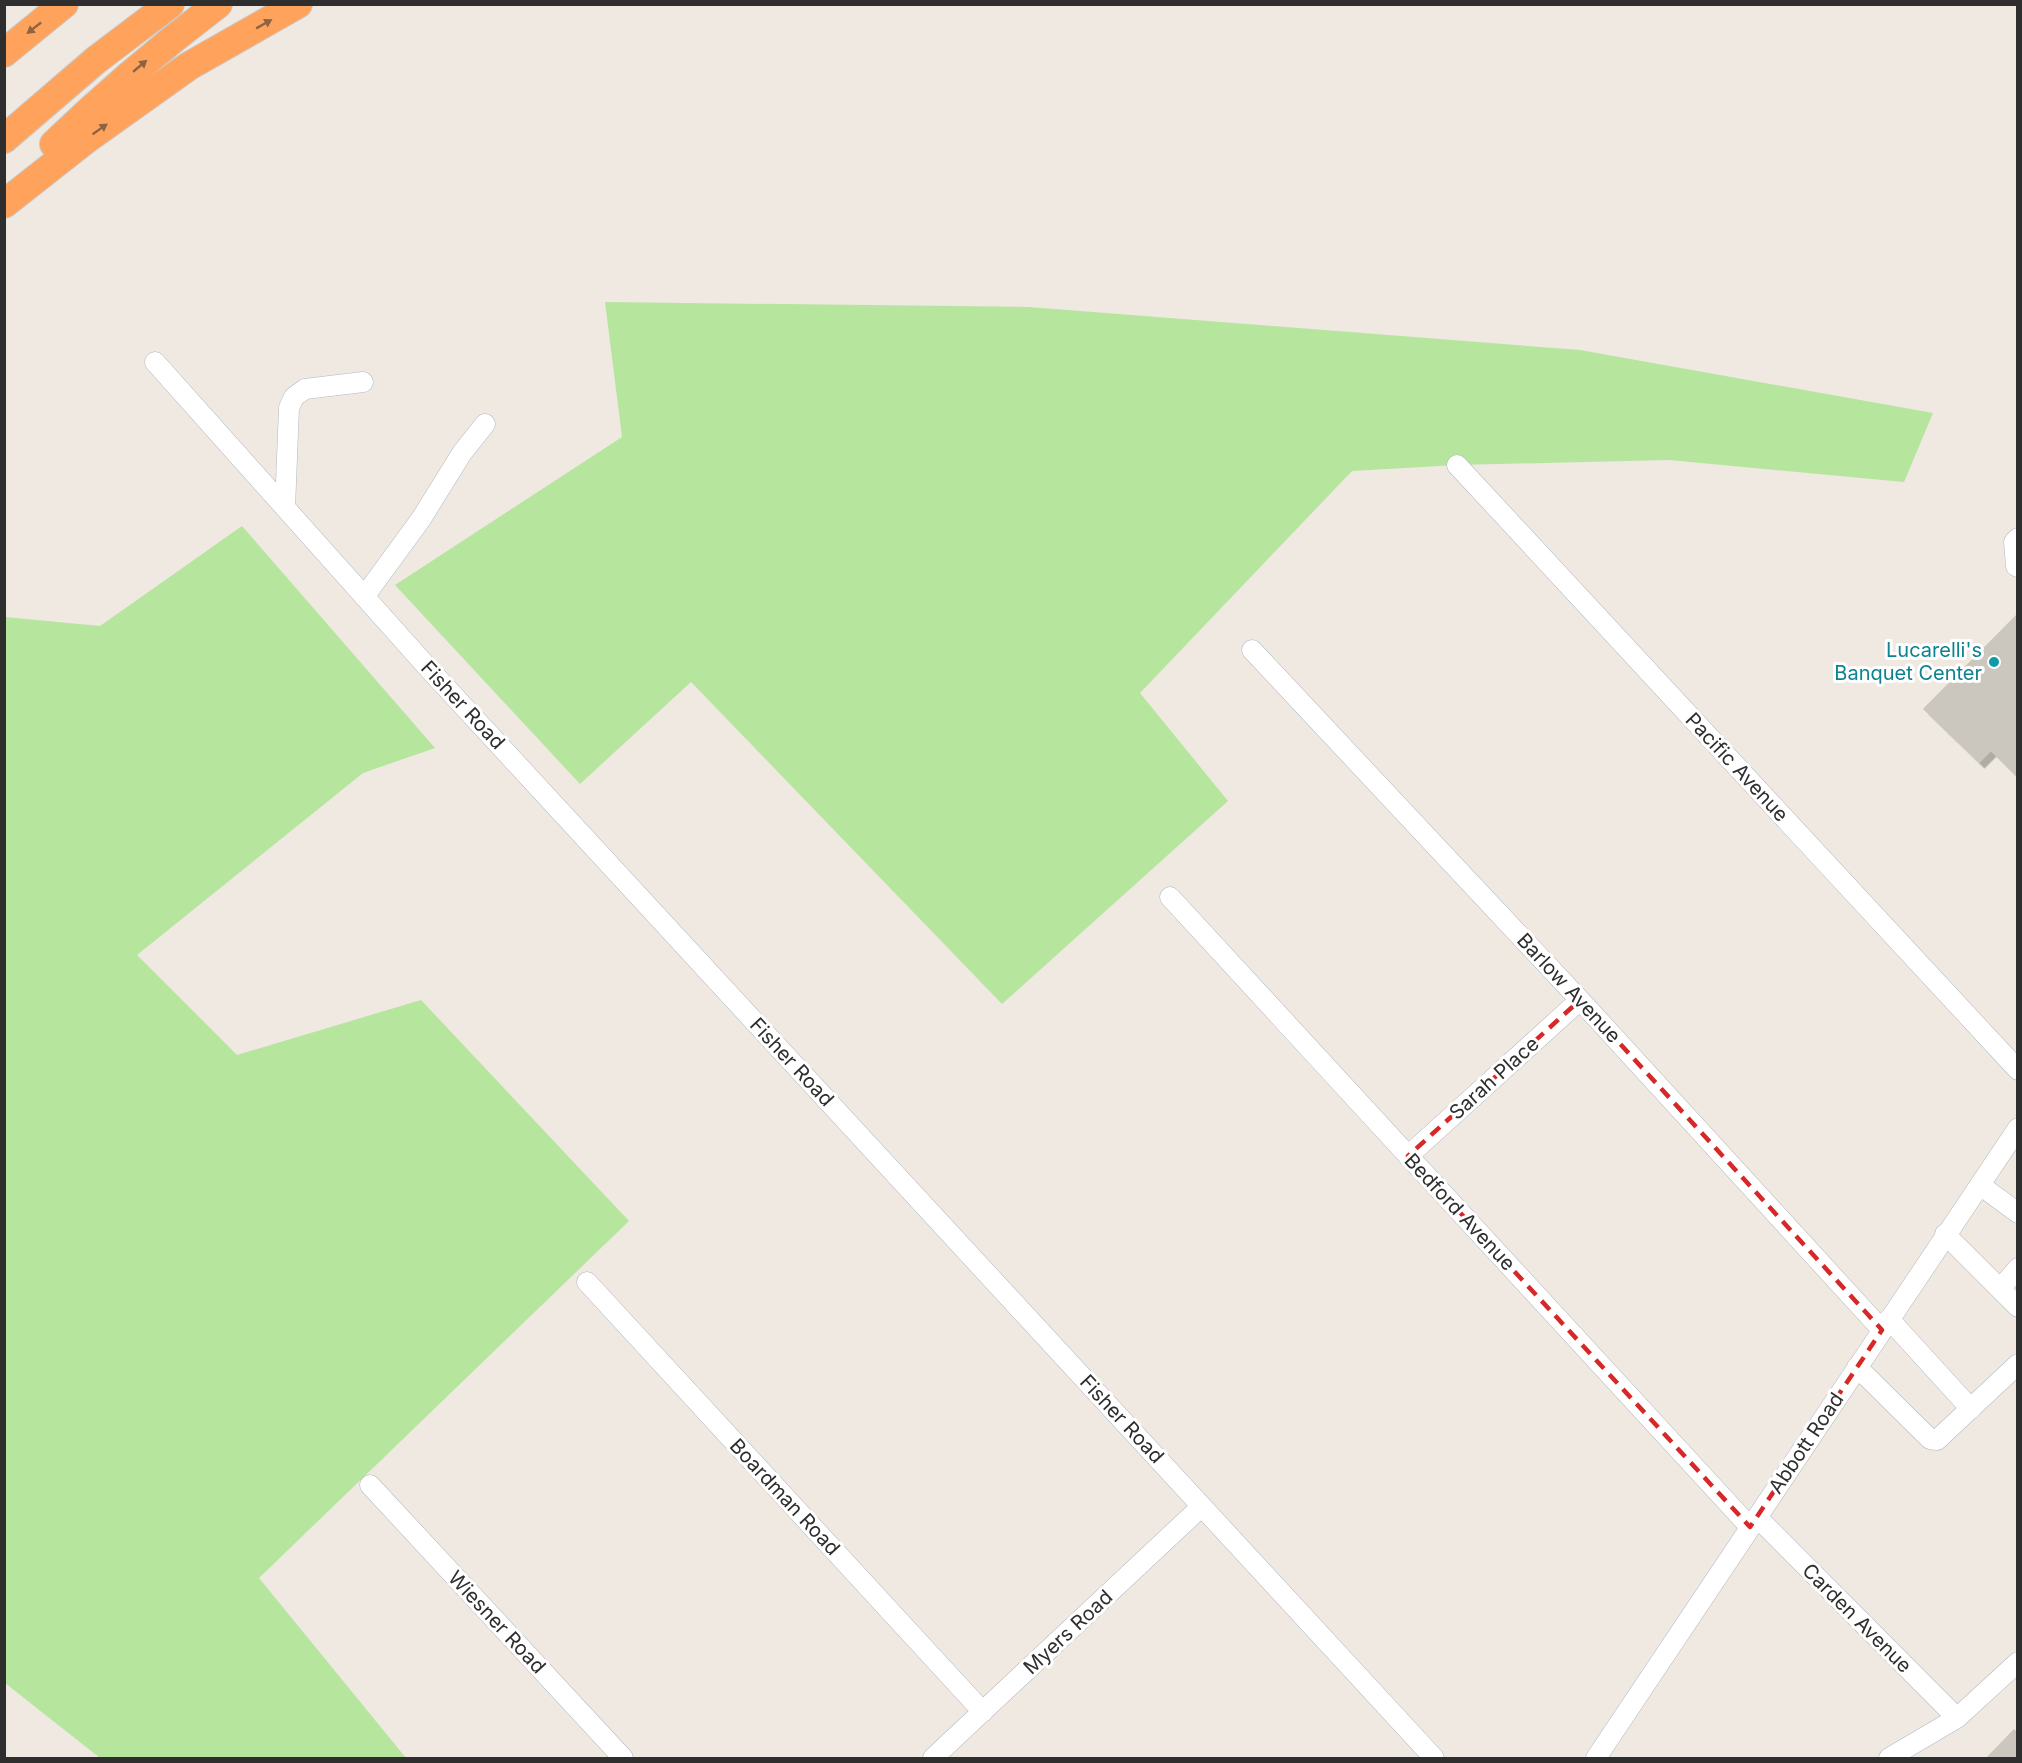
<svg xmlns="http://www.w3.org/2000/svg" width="2022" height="1763" font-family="Inter,sans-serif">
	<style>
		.green { fill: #b6e59e }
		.building { fill: #cbc7bf; stroke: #cbc5ba; stroke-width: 1.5; filter: url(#shadow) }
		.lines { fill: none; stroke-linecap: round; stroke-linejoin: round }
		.minor-casing { stroke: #b4b7c1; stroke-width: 21 }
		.highway-casing { stroke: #c9c9c9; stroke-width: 30 }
		.minor { stroke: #fff; stroke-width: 20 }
		.highway { stroke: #ffa35c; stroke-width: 28 }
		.oneway { fill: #8c6343 }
		.marked { fill: none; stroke: #d62828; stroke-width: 4.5; stroke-dasharray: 12 8; stroke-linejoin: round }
		.culture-dot { fill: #0f9aa8; stroke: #fff; stroke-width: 2 }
		.labels { text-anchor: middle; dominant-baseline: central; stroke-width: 6; stroke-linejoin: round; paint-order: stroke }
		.culture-label { font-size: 20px; fill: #0d838f; stroke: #fff; text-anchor: end }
		.street-label { font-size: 20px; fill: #2e2e2e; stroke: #fff }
	</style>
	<defs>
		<filter id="shadow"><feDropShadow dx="5.5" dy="5.5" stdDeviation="0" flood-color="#0004"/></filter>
	</defs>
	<rect width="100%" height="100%" fill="#efe9e1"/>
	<path class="green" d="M605,302L1029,307L1580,350L1933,413L1904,482L1669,460L1457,465L1352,471L1140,693L1228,801L1002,1004L691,682L580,784L395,585L622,437Z
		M242,526L435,748L363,773L137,955L237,1055L421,1000L629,1221L259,1578L406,1758H100L5,1683V617L100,626Z"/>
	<path class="building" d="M2018,614V777L1991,750L1979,762L1924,709Z
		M2014,1730L2018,1734V1758H1987Z"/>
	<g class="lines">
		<defs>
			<path id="minor" d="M155,362L430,670L1434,1758
				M1457,465L2018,1070
				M285,508L289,408L294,397L305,389L363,382
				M2018,538L2014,542L2016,566L2018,567
				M364,597L421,519L462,453L485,424
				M1252,650L1580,1000L1882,1330
				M1170,897L1750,1527
				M1408,1156L1580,1000
				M1980,1185L2018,1213
				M1945,1234L2018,1307
				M587,1282L983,1712
				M2000,1289L2018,1268
				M1889,1319L1971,1409
				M1857,1367L1930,1439L1937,1440L2018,1364
				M370,1485L623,1758
				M1757,1517L1957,1718
				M933,1758L1202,1506
				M1596,1758L2018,1128
				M1889,1758L1957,1718L2018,1662"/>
			<path id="highway" d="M4,53L64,4
				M4,139L96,60L170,4
				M54,144C106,94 160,48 218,4
				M4,204L88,138L189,66L298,4"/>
		</defs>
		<use href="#minor" class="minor-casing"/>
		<use href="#highway" class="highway-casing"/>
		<use href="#minor" class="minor"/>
		<use href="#highway" class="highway"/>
	</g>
	<defs><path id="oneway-solid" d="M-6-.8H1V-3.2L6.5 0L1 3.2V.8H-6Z" transform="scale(1.5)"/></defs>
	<g class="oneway">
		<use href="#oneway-solid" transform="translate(264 24) rotate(-29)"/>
		<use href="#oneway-solid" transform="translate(34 28) rotate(142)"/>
		<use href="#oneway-solid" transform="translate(140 66) rotate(-40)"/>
		<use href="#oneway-solid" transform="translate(100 129) rotate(-35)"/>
	</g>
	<path class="marked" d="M1580,1000L1882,1330L1750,1527L1408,1156Z"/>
	<circle class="culture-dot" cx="1994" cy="662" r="6"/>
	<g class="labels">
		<g class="culture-label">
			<text x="1982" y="650">Lucarelli's<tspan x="1982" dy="23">Banquet Center</tspan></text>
		</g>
		<g class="street-label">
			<text transform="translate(463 705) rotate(47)">Fisher Road</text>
			<text transform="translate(1737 767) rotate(47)">Pacific Avenue</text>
			<text transform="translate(1569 988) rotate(47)">Barlow Avenue</text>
			<text transform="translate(792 1062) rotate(47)">Fisher Road</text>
			<text transform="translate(1494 1078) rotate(-42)">Sarah Place</text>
			<text transform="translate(1460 1212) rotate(47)">Bedford Avenue</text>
			<text transform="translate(1122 1419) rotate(47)">Fisher Road</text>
			<text transform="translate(1806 1443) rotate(-56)">Abbott Road</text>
			<text transform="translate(785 1497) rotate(47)">Boardman Road</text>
			<text transform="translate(1857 1618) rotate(45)">Carden Avenue</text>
			<text transform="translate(497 1622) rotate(47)">Wiesner Road</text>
			<text transform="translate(1068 1632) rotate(-43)">Myers Road</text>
		</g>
	</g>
	<rect width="2022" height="1763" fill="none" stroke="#2e2e2e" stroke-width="12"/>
</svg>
